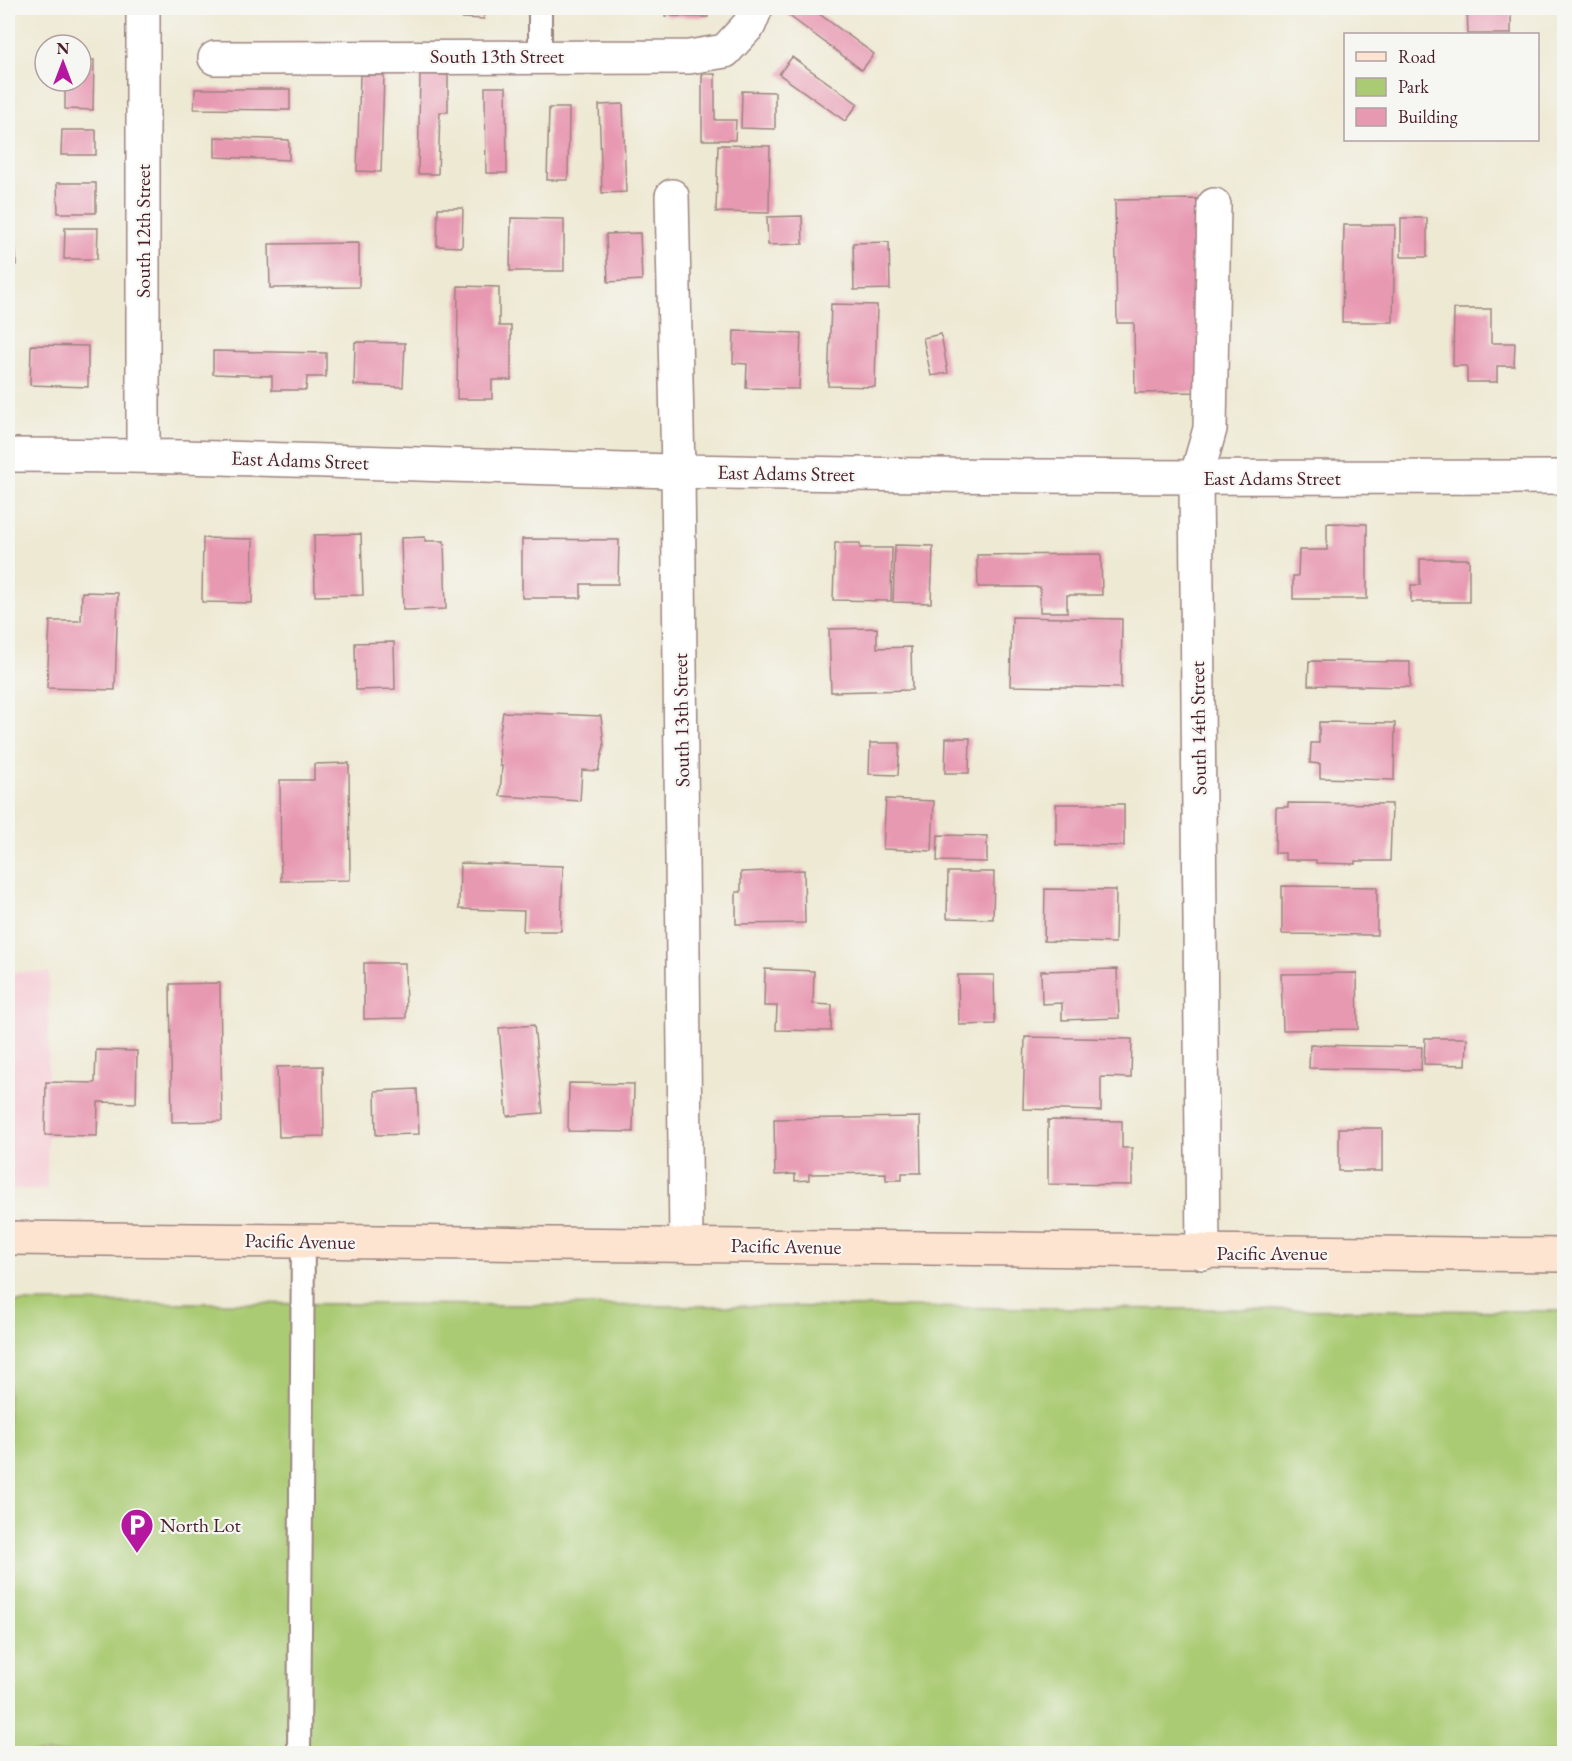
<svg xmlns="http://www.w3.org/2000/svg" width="1572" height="1761" font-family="'EB Garamond',serif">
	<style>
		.built { fill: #f6cfd7 }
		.green { fill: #aacb73; stroke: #7a754f; stroke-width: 1.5 }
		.building { fill: #e899b2 }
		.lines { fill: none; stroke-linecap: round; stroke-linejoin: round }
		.lane-casing { stroke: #9c847f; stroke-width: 26 }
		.street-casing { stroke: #9c847f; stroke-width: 36 }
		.secondary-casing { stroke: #9c847f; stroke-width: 36 }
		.lane { stroke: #fff; stroke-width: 22 }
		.street { stroke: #fff; stroke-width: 33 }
		.secondary { stroke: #fde4d0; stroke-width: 33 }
		.labels { text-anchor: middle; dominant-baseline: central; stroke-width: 4.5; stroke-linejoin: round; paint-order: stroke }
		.street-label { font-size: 20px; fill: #4a1f2b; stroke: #f6f6f2 }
		.poi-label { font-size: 20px; fill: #4a1f2b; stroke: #f6f6f2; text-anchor: start }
	</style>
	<rect width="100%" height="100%" fill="#f6f6f2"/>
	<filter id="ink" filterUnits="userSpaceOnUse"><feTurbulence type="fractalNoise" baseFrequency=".0167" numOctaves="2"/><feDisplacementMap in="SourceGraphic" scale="12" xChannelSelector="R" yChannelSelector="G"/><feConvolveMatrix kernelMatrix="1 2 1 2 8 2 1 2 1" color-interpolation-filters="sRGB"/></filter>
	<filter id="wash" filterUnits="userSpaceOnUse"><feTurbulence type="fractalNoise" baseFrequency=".008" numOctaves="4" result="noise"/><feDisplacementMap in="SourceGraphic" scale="24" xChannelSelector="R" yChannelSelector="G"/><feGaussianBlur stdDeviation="1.35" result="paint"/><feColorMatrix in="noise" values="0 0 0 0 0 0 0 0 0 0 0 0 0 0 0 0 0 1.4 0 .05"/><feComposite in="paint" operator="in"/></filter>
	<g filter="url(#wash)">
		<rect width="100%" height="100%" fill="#eee9d3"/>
		<path class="built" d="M8,972H49L47,1190L8,1189Z"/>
		<path class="green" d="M8,1302L1564,1311V1753H8Z"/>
		<g id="blocks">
			<path class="building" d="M370,8H408V10H370Z
				M462,8H484V19L462,18Z
				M666,8H708V17L665,16Z
				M788,8H811L874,54L862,70L784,12Z
				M1467,8H1511V34H1468Z
				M792,57L858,104L845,121L779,74Z
				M81,59L94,60L93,110L65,109V82L81,81Z
				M420,74L448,75V112H440L438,174H418Z
				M702,74H715V120H736L735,140H702Z
				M360,75H384L381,172L357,171Z
				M485,87H506L507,173H486Z
				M195,89H290V110L194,109Z
				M742,91L775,92V129L741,128Z
				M623,104L626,192L602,193L599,105Z
				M549,108H569L568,180H547Z
				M62,130H96V155H61Z
				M215,137L289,140V160L215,157Z
				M718,145L770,146L769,213L716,212Z
				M57,183H96V213H58Z
				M1197,199L1201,392L1135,393L1134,323H1117L1115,200Z
				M438,208H463L462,247L437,246Z
				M802,216L803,244L768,245L767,217Z
				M511,218L564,219V271H510Z
				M1401,218H1427V257H1401Z
				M1344,225H1395L1393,322H1342Z
				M65,228H98L97,259H64Z
				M640,233L642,280L608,282L606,234Z
				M8,238H15L16,265H8Z
				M889,242L890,289L854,290L853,243Z
				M359,243V287L270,288L269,244Z
				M458,286L499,287V326H511V380H492V399H457Z
				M831,304L877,305L875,387L828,386Z
				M1454,309H1491V343H1515L1514,366H1497V382H1467V366H1453Z
				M734,331L801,333L799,389L746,388L747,364L733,363Z
				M941,334L948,373L931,376L923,338Z
				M355,342L405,343L403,387L354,385Z
				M31,345L88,346V387L30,385Z
				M213,351L326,353V377H307L306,390H272V376L213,374Z
				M1327,523L1367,524V599H1293V576H1298L1299,550H1327Z
				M361,534L363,595L315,596L314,535Z
				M425,537V541H444L446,609L403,610L401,538Z
				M203,538L253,539L252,603L202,602Z
				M522,539L619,540L618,584H581V598H522Z
				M835,543H860V548H892L891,601L833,600Z
				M895,545L933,546L931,603L893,602Z
				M1101,554L1102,595H1067V612H1040V587H978L977,555Z
				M1420,559H1469V602H1411V585H1420Z
				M82,592L118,593L115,690L47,688L50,621H81Z
				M1012,617L1122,619L1121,688L1010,686Z
				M877,628V648L911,647L912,690L831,692L829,629Z
				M394,642L395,689L356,690L355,643Z
				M1309,661L1410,662V687L1308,685Z
				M503,712L601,716L604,746L598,771L582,770L580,801L500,796L502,766H500L499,738Z
				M1319,722L1395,723L1394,780L1320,778V764L1310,763L1311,743H1319Z
				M946,738H970L969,773H945Z
				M870,743H900L898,775L869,774Z
				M349,763L350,880L281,881L280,780H314V764Z
				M886,799L934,801L932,851L883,849Z
				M1288,803L1392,804L1390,861H1355V864L1316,863V860H1285V853H1275L1276,807H1288Z
				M1056,804H1124V846L1056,845Z
				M938,835L987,836V862L937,861Z
				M460,863L563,866L561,931H523L524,911L459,909Z
				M804,870L805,923L736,924V892H741V872Z
				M948,872H994L993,919L947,918Z
				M1282,886L1377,887V935L1282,934Z
				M1045,889L1116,890L1115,943L1044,941Z
				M364,963H405L406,1018L364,1019Z
				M765,969L814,971L813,1004L832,1005L831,1031L776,1030L777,1006H764Z
				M1117,969L1119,1018L1062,1020V1003L1042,1004L1041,971Z
				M1357,973L1358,1029L1283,1030L1281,974Z
				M958,975H994L995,1024L959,1025Z
				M220,983L222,1121L172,1122L170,984Z
				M534,1025L543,1113L507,1116L499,1028Z
				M1025,1037L1132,1039L1131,1078L1101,1077V1111L1023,1109Z
				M1425,1038H1467L1466,1065L1424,1064Z
				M1310,1045L1422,1047L1421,1070L1309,1068Z
				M96,1050L137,1051L136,1103L98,1102L97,1136L45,1135L46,1082L95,1083Z
				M323,1066L324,1136L279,1137L277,1067Z
				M569,1083L634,1084L633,1132L568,1131Z
				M417,1089L419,1134L376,1135L375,1091Z
				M920,1117L921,1173H902V1180H886V1173L809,1174V1180L795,1181V1174L775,1175L774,1119Z
				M1048,1120L1122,1121V1148H1132V1185L1048,1184Z
				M1339,1128H1382V1171H1339Z"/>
		</g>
	</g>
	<g filter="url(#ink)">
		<use href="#blocks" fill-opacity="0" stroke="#9c847f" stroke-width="1.5"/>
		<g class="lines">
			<defs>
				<path id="lane" d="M540,8V56
					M299,1754L303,1242"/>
				<path id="street" d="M215,58L689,57L725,51L749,25L756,8
					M672,196L678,471L686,1245
					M8,455C232,455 456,467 680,471C975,477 1270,478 1564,477
					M143,455V8
					M1203,1253L1196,478L1210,429L1214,205"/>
				<path id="secondary" d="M8,1238L1564,1255"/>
			</defs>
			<use href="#lane" class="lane-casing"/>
			<use href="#street" class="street-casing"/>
			<use href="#secondary" class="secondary-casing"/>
			<use href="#lane" class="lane"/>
			<use href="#street" class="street"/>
			<use href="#secondary" class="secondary"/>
		</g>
	</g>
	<defs>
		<symbol id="parking-pin" viewBox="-11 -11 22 30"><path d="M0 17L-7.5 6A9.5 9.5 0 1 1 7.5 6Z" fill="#b5179e" stroke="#f6f6f2"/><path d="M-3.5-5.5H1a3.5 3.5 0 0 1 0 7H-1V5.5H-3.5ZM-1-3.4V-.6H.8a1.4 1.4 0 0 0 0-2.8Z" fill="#fff"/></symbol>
	</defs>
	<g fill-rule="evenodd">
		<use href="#parking-pin" x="118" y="1506" width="38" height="52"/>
	</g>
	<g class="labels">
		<g class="street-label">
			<text x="497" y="56">South 13th Street</text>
			<text transform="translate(143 231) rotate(-90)">South 12th Street</text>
			<text transform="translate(300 460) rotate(2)">East Adams Street</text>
			<text transform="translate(786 473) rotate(1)">East Adams Street</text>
			<text x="1272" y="478">East Adams Street</text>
			<text transform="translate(681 720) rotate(-91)">South 13th Street</text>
			<text transform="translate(1198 728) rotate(-91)">South 14th Street</text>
			<text transform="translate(300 1241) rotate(1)">Pacific Avenue</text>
			<text transform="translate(786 1246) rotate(1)">Pacific Avenue</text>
			<text x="1272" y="1253">Pacific Avenue</text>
		</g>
		<g class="poi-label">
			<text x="160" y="1525">North Lot</text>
		</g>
	</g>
	<rect width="1572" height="1761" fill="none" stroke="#f6f6f2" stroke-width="30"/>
	<rect x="1344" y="33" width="195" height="108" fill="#f6f6f2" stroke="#b1a0a2" stroke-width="1.5"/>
	<rect x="1356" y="52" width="30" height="9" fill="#fde4d0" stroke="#b1a0a2" stroke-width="1.5"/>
	<text x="1398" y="63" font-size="18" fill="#4a1f2b">Road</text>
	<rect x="1356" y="78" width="30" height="18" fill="#aacb73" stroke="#b1a0a2" stroke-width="1.5"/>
	<text x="1398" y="93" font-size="18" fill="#4a1f2b">Park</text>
	<rect x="1356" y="108" width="30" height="18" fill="#e899b2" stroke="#b1a0a2" stroke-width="1.5"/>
	<text x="1398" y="123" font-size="18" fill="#4a1f2b">Building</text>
	<g transform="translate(63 63)"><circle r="28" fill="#f6f6f2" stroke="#b1a0a2" stroke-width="1.5"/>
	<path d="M0-4.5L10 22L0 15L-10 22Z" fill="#b5179e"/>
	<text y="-9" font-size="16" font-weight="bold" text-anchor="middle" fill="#4a1f2b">N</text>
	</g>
</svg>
